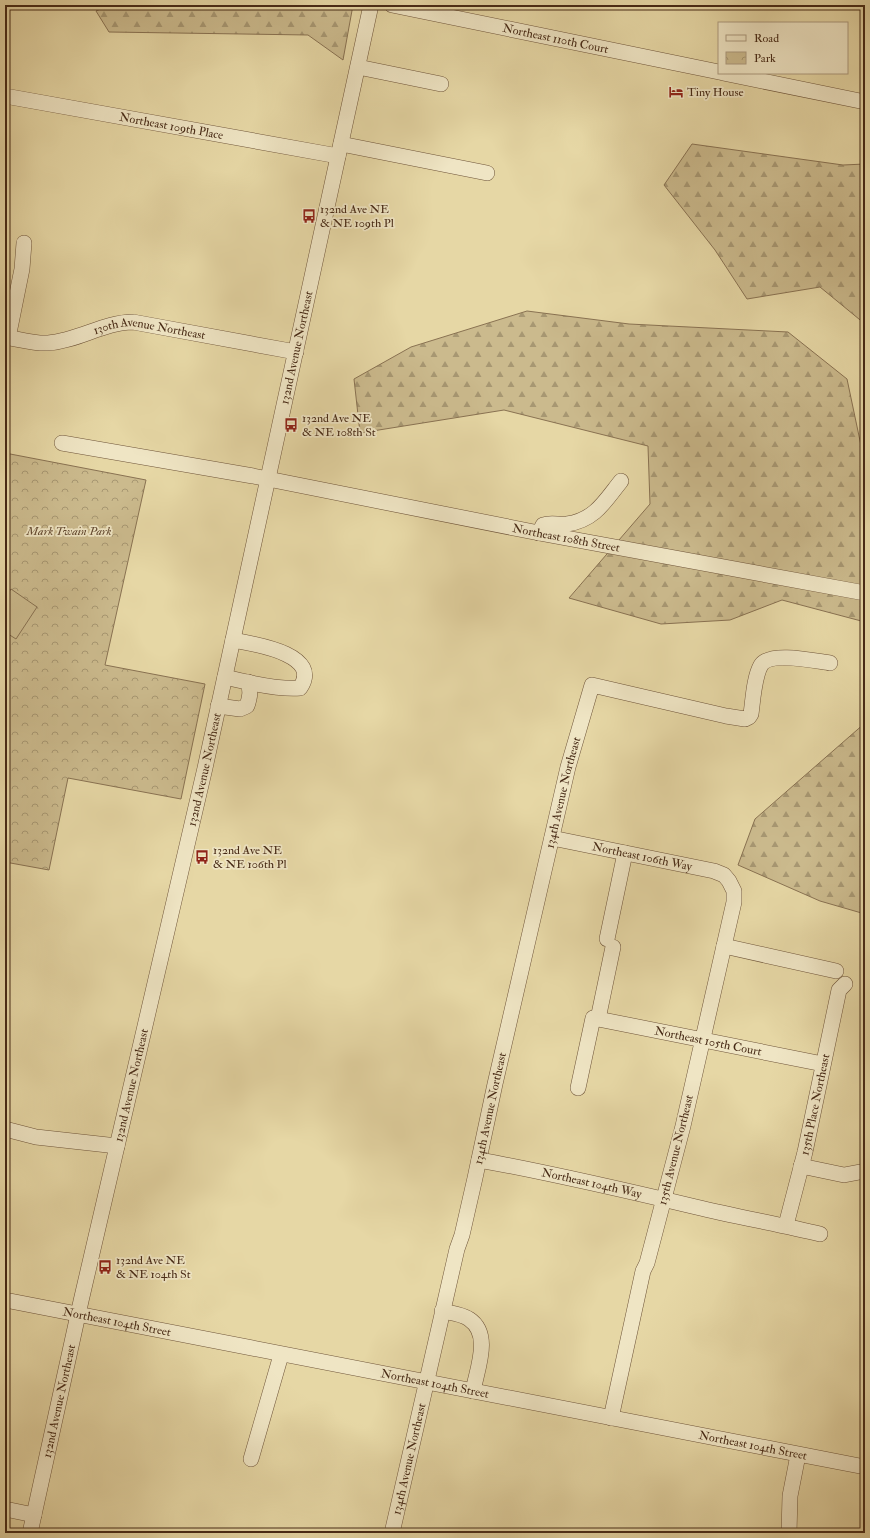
<svg xmlns="http://www.w3.org/2000/svg" width="870" height="1538" font-family="'IM FELL Double Pica',serif">
	<style>
		.forest { fill: url(#forest-firs); stroke: #897252 }
		.park { fill: url(#park-crowns); stroke: #897252 }
		.garden { fill: #cbba8d; stroke: #897252 }
		.lines { fill: none; stroke-linecap: round; stroke-linejoin: round }
		.minor-casing { stroke: #6f553a; stroke-width: 16 }
		.minor { stroke: #efe5c4; stroke-width: 15 }
		.labels { text-anchor: middle; dominant-baseline: central; stroke-width: 3.5; stroke-linejoin: round; paint-order: stroke }
		.street-label { font-size: 12px; fill: #472a16; stroke: #efe5c4 }
		.poi-label { font-size: 12px; fill: #472a16; stroke: #efe5c4; text-anchor: start }
		.park-label { font-size: 12px; font-style: italic; fill: #61472e; stroke: #efe5c4 }
	</style>
	<defs>
		<pattern id="forest-firs" width="22" height="20" patternUnits="userSpaceOnUse"><rect width="22" height="20" fill="#cbba8d"/><path d="M5 1l3.5 6h-7zM16 11l3.5 6h-7z" fill="#a79772"/></pattern>
		<pattern id="park-crowns" width="20" height="18" patternUnits="userSpaceOnUse"><rect width="20" height="18" fill="#cbba8d"/><path d="M2 6a3 3 0 1 1 6 0M12 15a3 3 0 1 1 6 0" fill="none" stroke="#a79772"/></pattern>
	</defs>
	<rect width="100%" height="100%" fill="#e6d7a5"/>
	<filter id="stains"><feTurbulence type="fractalNoise" baseFrequency=".005" numOctaves="4"/><feColorMatrix values="0 0 0 0 .2 0 0 0 0 .09 0 0 0 0 .02 0 0 0 .5 -.17"/></filter>
	<radialGradient id="worn" r=".72"><stop offset=".6" stop-color="#630" stop-opacity="0"/><stop offset="1" stop-color="#630" stop-opacity=".3"/></radialGradient>
	<path class="forest" d="M109,5H353L343,60L308,35L109,32L96,11Z
		M692,144L843,165L865,164V324L820,287L747,299L715,250L664,185Z
		M527,311L629,324L788,332L847,379L863,455L865,454V622L782,600L730,620L661,624L569,598L650,504L648,446L504,410L360,433L354,379L411,347Z
		M865,723V914L820,901L738,865L755,819Z"/>
	<path class="park" d="M5,453L146,480L105,665L205,684L181,799L68,778L49,870L5,862Z"/>
	<path class="garden" d="M11,589L37,607L16,639L5,632V598Z"/>
	<g class="lines">
		<defs>
			<g id="minor">
				<path id="s1" d="M392,5L719,72"/>
				<path d="M358,67L441,84"/>
				<path d="M723,73L865,102"/>
				<path id="s2" d="M5,96L338,156"/>
				<path d="M341,144L487,173"/>
				<path id="s3" d="M5,337C19,339 34,344 48,343C78,341 104,322 133,322L296,352"/>
				<path d="M8,338L22,269L24,243"/>
				<path id="s4" d="M62,443L253,476L539,533L865,593"/>
				<path d="M539,533L543,525C551,522 558,525 567,524C595,520 605,501 621,481"/>
				<path d="M225,677C245,682 279,690 300,688C323,654 254,644 233,640"/>
				<path d="M218,706L240,709L247,706C250,697 251,691 248,682"/>
				<path id="s5" d="M552,838L714,871L724,875L729,881L734,891V902L683,1126L647,1263L643,1271L611,1418"/>
				<path d="M607,939L625,853"/>
				<path d="M724,946L836,971"/>
				<path d="M598,1019L613,947"/>
				<path id="s6" d="M578,1088L593,1018L823,1064"/>
				<path d="M5,1129L36,1137L117,1146"/>
				<path id="s7" d="M479,1160C552,1173 624,1190 696,1207C737,1217 779,1224 820,1234"/>
				<path d="M801,1166L844,1175L865,1171"/>
				<path id="s8" d="M786,1225L805,1152L839,990L845,984"/>
				<path id="s9" d="M5,1300L865,1467"/>
				<path d="M442,1311C451,1313 462,1314 469,1319C492,1334 477,1369 473,1391"/>
				<path d="M251,1459L281,1355"/>
				<path d="M5,1509L34,1515"/>
				<path id="s10" d="M30,1533L81,1301L205,768L371,5"/>
				<path id="s11" d="M392,1533L457,1249L462,1235L475,1178L495,1084L568,767L592,685L726,716L745,719L749,717L751,714C753,700 754,677 761,665C770,651 815,661 830,663"/>
				<path d="M789,1533L790,1496L798,1455"/>
			</g>
		</defs>
		<use href="#minor" class="minor-casing"/>
		<use href="#minor" class="minor"/>
	</g>
	<defs>
		<symbol id="hotel-bare" viewBox="-9 -9 18 18"><path d="M-6-4.5h1.5V1H6V5H4.5V3h-9V5H-6ZM-4 0a1.8 1.8 0 1 1 3.6 0ZM.5 0V-2.5h3Q6-2.5 6 0Z" fill="#8f2418" stroke="#efe5c4" stroke-width="2.5" paint-order="stroke"/></symbol>
		<symbol id="bus-bare" viewBox="-9 -9 18 18"><path d="M-5-6H5V4H4V6H2V4H-2V6H-4V4H-5ZM-3.5-4V0h7V-4ZM-3.5 1.2v1.5H-2V1.2ZM2 1.2v1.5H3.5V1.2Z" fill="#8f2418" stroke="#efe5c4" stroke-width="2.5" paint-order="stroke"/></symbol>
	</defs>
	<g fill-rule="evenodd">
		<use href="#hotel-bare" x="666" y="82" width="20" height="20"/>
		<use href="#bus-bare" x="299" y="206" width="20" height="20"/>
		<use href="#bus-bare" x="281" y="415" width="20" height="20"/>
		<use href="#bus-bare" x="192" y="847" width="20" height="20"/>
		<use href="#bus-bare" x="95" y="1257" width="20" height="20"/>
	</g>
	<g class="labels">
		<g class="street-label">
			<text stroke="none"><textPath href="#s1" startOffset="167">Northeast 110th Court</textPath></text>
			<text stroke="none"><textPath href="#s2" startOffset="169">Northeast 109th Place</textPath></text>
			<text stroke="none"><textPath href="#s3" startOffset="148">130th Avenue Northeast</textPath></text>
			<text stroke="none"><textPath href="#s10" startOffset="1215">132nd Avenue Northeast</textPath></text>
			<text stroke="none"><textPath href="#s4" startOffset="513">Northeast 108th Street</textPath></text>
			<text stroke="none"><textPath href="#s10" startOffset="783">132nd Avenue Northeast</textPath></text>
			<text stroke="none"><textPath href="#s11" startOffset="760">134th Avenue Northeast</textPath></text>
			<text stroke="none"><textPath href="#s5" startOffset="92">Northeast 106th Way</textPath></text>
			<text stroke="none"><textPath href="#s6" startOffset="189">Northeast 105th Court</textPath></text>
			<text stroke="none"><textPath href="#s10" startOffset="459">132nd Avenue Northeast</textPath></text>
			<text stroke="none"><textPath href="#s8" startOffset="124">135th Place Northeast</textPath></text>
			<text stroke="none"><textPath href="#s11" startOffset="436">134th Avenue Northeast</textPath></text>
			<text transform="translate(676 1150) rotate(-76)">135th Avenue Northeast</text>
			<text stroke="none"><textPath href="#s7" startOffset="115">Northeast 104th Way</textPath></text>
			<text stroke="none"><textPath href="#s9" startOffset="114">Northeast 104th Street</textPath></text>
			<text stroke="none"><textPath href="#s9" startOffset="438">Northeast 104th Street</textPath></text>
			<text stroke="none"><textPath href="#s10" startOffset="135">132nd Avenue Northeast</textPath></text>
			<text stroke="none"><textPath href="#s9" startOffset="762">Northeast 104th Street</textPath></text>
			<text stroke="none"><textPath href="#s11" startOffset="76">134th Avenue Northeast</textPath></text>
		</g>
		<g class="poi-label">
			<text x="687" y="92">Tiny House</text>
			<text x="320" y="209">132nd Ave NE<tspan x="320" dy="14">&amp; NE 109th Pl</tspan></text>
			<text x="302" y="418">132nd Ave NE<tspan x="302" dy="14">&amp; NE 108th St</tspan></text>
			<text x="213" y="850">132nd Ave NE<tspan x="213" dy="14">&amp; NE 106th Pl</tspan></text>
			<text x="116" y="1260">132nd Ave NE<tspan x="116" dy="14">&amp; NE 104th St</tspan></text>
		</g>
		<g class="park-label">
			<text x="69" y="531">Mark Twain Park</text>
		</g>
	</g>
	<rect width="870" height="1538" fill="none" stroke="#e6d7a5" stroke-width="20"/>
	<rect x="6" y="6" width="858" height="1526" fill="none" stroke="#472a16" stroke-width="2"/>
	<rect x="10" y="10" width="850" height="1518" fill="none" stroke="#472a16"/>
	<rect x="718" y="22" width="130" height="52" fill="#efe5c4" stroke="#ac9a7e"/>
	<rect x="726" y="35" width="20" height="6" fill="#efe5c4" stroke="#ac9a7e"/>
	<text x="754" y="42" font-size="12" fill="#472a16">Road</text>
	<rect x="726" y="52" width="20" height="12" fill="url(#park-crowns)" stroke="#ac9a7e"/>
	<text x="754" y="62" font-size="12" fill="#472a16">Park</text>
	<rect width="100%" height="100%" filter="url(#stains)"/>
	<rect width="100%" height="100%" fill="url(#worn)"/>
</svg>
